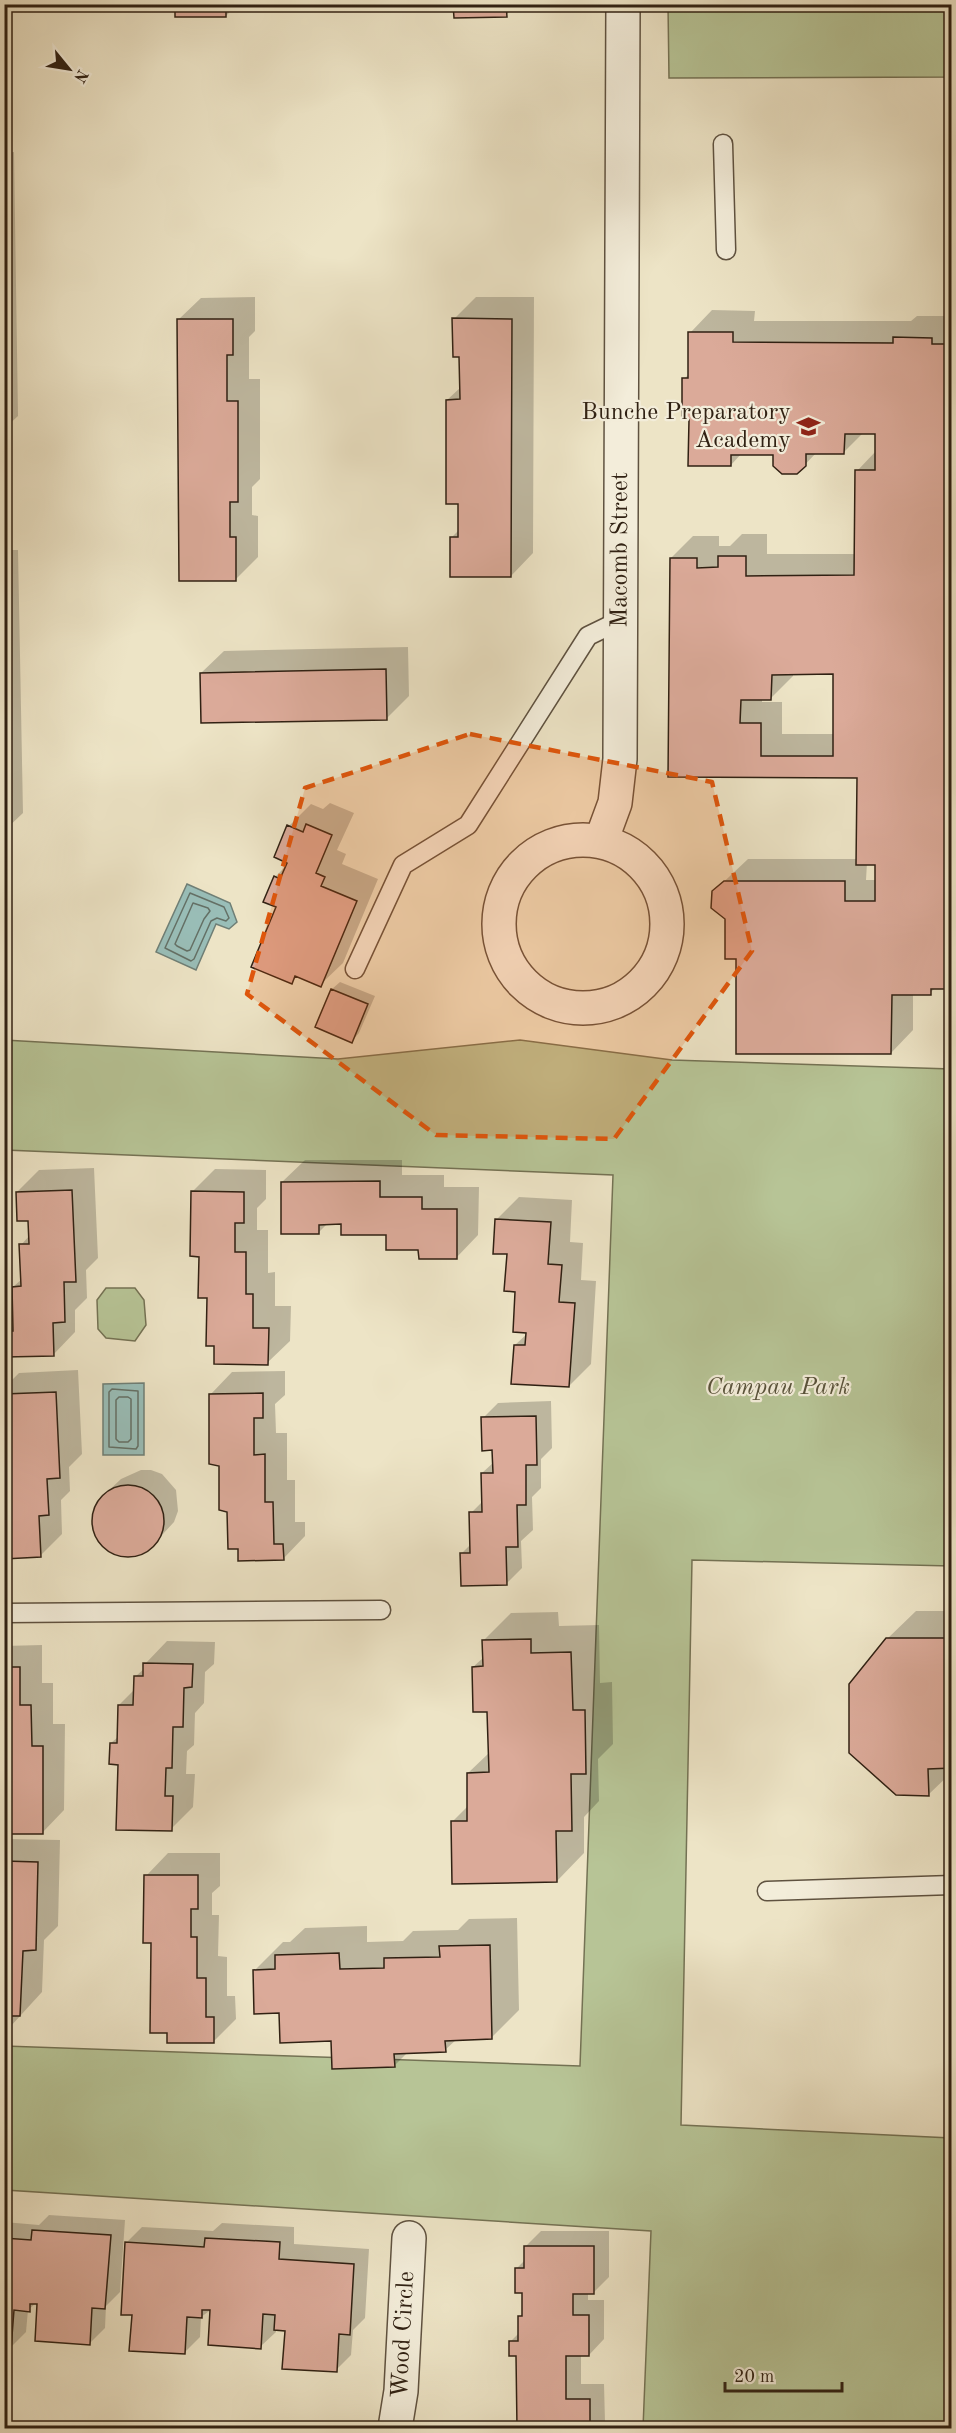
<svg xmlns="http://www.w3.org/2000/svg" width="956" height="2433" font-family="'Old Standard TT',serif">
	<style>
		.green { fill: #b7c496; stroke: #747254; stroke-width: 1.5 }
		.water { fill: #99beb8; stroke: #6f7f76; stroke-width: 1.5 }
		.shadow { fill: #0003; fill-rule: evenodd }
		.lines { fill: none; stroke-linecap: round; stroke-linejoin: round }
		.shore { stroke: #647066; stroke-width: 1.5 }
		.building { fill: #dbaa99; stroke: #302113; stroke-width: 1.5; fill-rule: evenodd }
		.service-casing { stroke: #5f5240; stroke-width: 21 }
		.minor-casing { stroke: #5f5240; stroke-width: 36 }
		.service { stroke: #f3edda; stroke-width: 18 }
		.minor { stroke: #f3edda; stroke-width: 33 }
		.marked { fill: #df560c; fill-opacity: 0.2; stroke: #df560c; stroke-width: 4.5; stroke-dasharray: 12 8; stroke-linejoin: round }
		.labels { text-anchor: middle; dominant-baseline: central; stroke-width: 4.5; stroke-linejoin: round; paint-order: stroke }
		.poi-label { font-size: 24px; fill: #302113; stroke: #f3edda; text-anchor: end }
		.street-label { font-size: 24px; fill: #302113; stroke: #f3edda }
		.park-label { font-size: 24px; font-style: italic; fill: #58523a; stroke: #f3edda }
	</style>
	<rect width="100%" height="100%" fill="#ede4c6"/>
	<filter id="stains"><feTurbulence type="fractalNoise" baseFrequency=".00333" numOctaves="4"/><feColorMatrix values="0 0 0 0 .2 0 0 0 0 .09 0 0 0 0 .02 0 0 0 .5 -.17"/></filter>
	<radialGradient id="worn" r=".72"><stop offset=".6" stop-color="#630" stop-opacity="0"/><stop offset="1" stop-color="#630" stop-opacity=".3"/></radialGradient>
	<path class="green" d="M668,5H951V77L669,78Z
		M4,1040L338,1059L520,1040L672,1060L951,1069V1566L692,1560L681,2125L951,2138V2428H643L651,2231L5,2190V2046L580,2066L613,1175L5,1150Z
		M106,1288H135L144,1300L146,1325L135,1341L106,1338L98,1329L97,1300Z"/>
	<path class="water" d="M187,884L230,903L237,922L229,929L216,924L196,970L156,952Z
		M144,1383V1455H103V1384Z"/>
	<path class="shadow" d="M177,4H237L226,16Z
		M455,4H517L506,15Z
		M14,152L18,416L4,429V153Z
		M255,297V331L249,337V379H260V479L252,487V515L258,516V557L236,579L178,320L201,298Z
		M476,297H534L533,553L511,576L451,538L459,530V503L447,400L461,387V355L454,319Z
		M712,310L755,311L754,321H911L917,316H952V987H936L930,993L913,994V1030L891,1053L737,957L726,918L713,892L748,859H858V777L670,776L671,558L693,536H719V546H730L742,534H767V554H856L857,471L876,451V432H864L844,452H817L797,473L774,453H742L731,465L690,418L684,379L689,374L690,333ZM793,673H835L834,734H782V702H762V698H771L793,676ZM867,863H876V880H866Z
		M4,550H18L23,813L4,831Z
		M408,647L409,696L386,719L201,673L224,651Z
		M330,803L354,813L337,850L346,854L342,864L378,879L343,963L320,985L298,976L291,982L275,877L290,862L289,826L311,804L323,809Z
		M340,982L375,996L359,1033L352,1041L317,1026L332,989Z
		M305,1160H402V1175H444V1187H479L478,1235L456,1258L420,1248L388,1234L342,1223H328L318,1233L282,1182Z
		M94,1168L98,1258L86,1270L87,1298L75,1310V1332L53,1355L6,1332L15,1323L13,1287L22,1279L21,1245L30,1235V1219L17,1192L39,1170Z
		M215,1169L266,1170V1199L257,1208V1230H268V1273L275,1272V1306H291L290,1341L267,1363L209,1296L200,1255L192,1192Z
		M519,1197L572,1200L570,1242L583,1243L581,1280L596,1281L591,1364L569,1386L515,1345L529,1332L508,1253L496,1220Z
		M78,1370L82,1454L69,1467L70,1491L61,1500L62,1534L40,1556L4,1558V1435L10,1430L4,1431V1388L19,1373Z
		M285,1371V1395L275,1404L276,1433H287V1480H295V1522H305V1536L283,1559L240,1547L229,1511L210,1395L232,1372Z
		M551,1401L552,1448L541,1459V1488L532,1497L533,1530L521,1541L522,1568L506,1584L462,1553L471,1544V1513L483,1501L482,1473L494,1462V1449L483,1418L498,1403Z
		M141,1470H151L162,1474L176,1490L178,1511L174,1522L151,1547L140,1553L128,1556L117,1554L106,1548L98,1538L94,1527V1515L104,1495L121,1479Z
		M916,1611H952V1772L928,1795L887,1639Z
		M558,1612L559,1626L599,1625L600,1683L612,1682L613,1744L598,1759L599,1801L584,1817V1853L557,1881L452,1822L469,1805L468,1773L490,1752L488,1710L473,1667L484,1657L483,1641L511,1613Z
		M167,1641L215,1642L214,1664L205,1672L204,1703L195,1713L194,1745L187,1751L186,1774H195L193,1807L171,1829L119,1763L111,1743L118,1737L119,1705L135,1689L136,1676L145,1668V1664Z
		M42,1645V1683H53V1724H65L64,1810L42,1833H4V1646Z
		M6,1839L60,1840L58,1926L44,1940L42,1992L10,2027L4,2026Z
		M168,1853H220V1886L212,1893V1915H219L218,1956L227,1957V1996H235L236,2019L213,2042L152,1942L146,1876Z
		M517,1918L519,2010L491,2038L457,2039L445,2050L408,2052L394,2066L333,2039L281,2011L255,1970L283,1942H290L305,1928L367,1926V1942L403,1941L413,1931L458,1930L469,1919Z
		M49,2215L125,2220L120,2292L106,2306L105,2328L89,2344L36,2303L28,2310L26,2332L10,2348L4,2347V2222L39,2225Z
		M222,2223L294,2227V2244L369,2249L365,2318L353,2330L351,2355L336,2370L286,2330L276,2329V2332L260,2347L212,2309L201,2317L200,2337L184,2353L133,2314L127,2242L142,2227L213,2231Z
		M541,2231H609V2277L593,2293H588V2300H604V2339L589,2355H581V2384H604L605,2422L598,2428H508L518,2420L517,2355L510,2342L520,2332V2317L523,2313V2291L516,2269L525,2260V2247Z"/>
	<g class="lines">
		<path class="shore" d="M190,893L224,907L229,918L226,921L217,918L211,921L194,959L191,961L165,948Z
			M193,903L208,908L210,911L204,919L190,950L187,951L177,946L175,944Z
			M112,1389L138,1391V1446L136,1449L109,1447V1392Z
			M119,1397H128L131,1399V1439L128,1442H119L116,1439V1400Z"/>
	</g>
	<path class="building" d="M175,4H226V17H175Z
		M453,4H506L507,17L454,18Z
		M452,318L512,319L511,577H450V537H458V504H446V400L460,399L459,357H453Z
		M177,319H233V355H227V401H238V502H230V537H236V581H179Z
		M688,332H733V342L893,343V337L932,338V344H952V989H931V995H892L891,1054H736V959H725V919L711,908L712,891L724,881H845V901H875V865H856L857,778L668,777L670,558H697V568L718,567V556H746V576L854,575L855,470H875V434H845L844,454H806V466L797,474H782L773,466V455H731V466H688L689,420H682V378H688ZM833,674V756H761V723H740L741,700H771L772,675Z
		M386,669L387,720L201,723L200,673Z
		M306,824L332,835L316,873L325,877L321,886L357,901L321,987L295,976L292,984L251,967L276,907L263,902L274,876L280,879L287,863L274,857L287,825L303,832Z
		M331,989L368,1004L352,1043L315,1027Z
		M380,1181V1197H422V1209H457V1259H419L418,1250H386V1235H341V1224L319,1225V1234H281V1182Z
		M72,1190L76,1282H64L65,1322L53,1323L54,1356L5,1357L4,1331H13L12,1287L21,1286L19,1244H29L28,1221H17L16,1192Z
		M191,1191L244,1192V1223H235V1252H246V1294H253V1328H269L268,1365L214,1364V1346H206L207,1298H198L199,1257L190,1256Z
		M495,1219L551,1222L548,1264L562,1265L559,1302L575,1303L569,1387L511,1384L514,1345H525L526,1333L513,1332L515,1292L504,1291L507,1254H493Z
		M56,1392L60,1478L47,1479L49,1515L39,1516L41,1557L4,1559V1442H7V1432H4V1394Z
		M263,1393V1418H254V1455L265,1454V1502H273L274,1544H283L284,1560L238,1561V1549H228L227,1512L219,1510V1466L209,1464V1394Z
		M536,1416L537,1465H526V1505H517L518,1547H506L507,1585L461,1586L460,1553H470L469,1512H482L481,1473H493L492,1450L482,1451L481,1417Z
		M92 1521a36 36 0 1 1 72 0a36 36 0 1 1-72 0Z
		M886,1638H952V1768L928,1769L929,1796L896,1795L849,1753V1684Z
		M531,1639V1653L571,1652L573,1710H585L586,1774H571L572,1831H556L557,1882L452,1884L451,1821H467V1773L489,1772L487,1712H473L472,1667L483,1666L482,1640Z
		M143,1663L193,1664L192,1687L184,1688L183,1727H173L172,1768H166L165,1796H173L172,1831L116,1830L118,1765L109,1764L110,1743H117L118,1705H133L134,1676H143Z
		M4,1667H20V1705H31L32,1746H43V1834H4Z
		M4,1861L38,1862L36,1950L23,1951L20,2016H11L10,2028H4Z
		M144,1875H198V1909H191V1937H197V1978H206V2017H214V2043H167V2033H150L151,1943H143Z
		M490,1945L492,2039L445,2041L446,2052L394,2054L395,2067L332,2069L331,2041L280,2043L279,2013L254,2014L253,1970L275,1969V1955L339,1953L340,1969L384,1968V1958L440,1957L439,1946Z
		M32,2230L111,2235L105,2309L92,2308L90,2345L35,2341L37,2304H30V2312L14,2310L11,2349H4V2238L31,2240Z
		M205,2238L280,2242L279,2259L354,2264L350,2335L339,2334L337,2372L282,2369L285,2331L274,2330L275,2315L263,2314L261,2349L208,2345L210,2310H202V2318L187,2317L185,2354L129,2351L132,2315H121L125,2242L204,2247Z
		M524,2246H594V2294H573V2315H589V2356H566V2399H590V2428H517L516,2356H509V2341H518V2316H522V2293H515V2268H524Z"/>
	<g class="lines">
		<defs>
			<path id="service" d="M723,144L726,250
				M355,969L403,865L468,825L588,636L621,620
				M4,1613L381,1610
				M767,1891L952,1885"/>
			<g id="minor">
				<circle cx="583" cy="924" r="84"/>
				<path id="s1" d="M601,841L615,803L620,759L623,4"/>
				<path id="s2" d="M395,2428L401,2391L409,2238"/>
			</g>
		</defs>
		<use href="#service" class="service-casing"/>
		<use href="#minor" class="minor-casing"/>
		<use href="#service" class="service"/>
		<use href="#minor" class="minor"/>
	</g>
	<path class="marked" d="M470,734L712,782L752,951L614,1139L436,1135L247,994L305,788Z"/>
	<defs>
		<symbol id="school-bare" viewBox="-9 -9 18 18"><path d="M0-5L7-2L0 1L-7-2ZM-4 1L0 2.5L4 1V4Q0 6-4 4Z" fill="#8f2418" stroke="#f3edda" stroke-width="2.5" paint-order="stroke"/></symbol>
	</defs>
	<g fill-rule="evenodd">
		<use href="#school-bare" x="792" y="410" width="33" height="33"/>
	</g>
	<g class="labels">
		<g class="poi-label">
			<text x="791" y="413">Bunche Preparatory<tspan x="791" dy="28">Academy</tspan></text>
		</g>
		<g class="street-label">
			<text stroke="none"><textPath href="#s1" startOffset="294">Macomb Street</textPath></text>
			<text stroke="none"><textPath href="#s2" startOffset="94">Wood Circle</textPath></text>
		</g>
		<g class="park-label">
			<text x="778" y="1388">Campau Park</text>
		</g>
	</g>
	<rect width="956" height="2433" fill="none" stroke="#ede4c6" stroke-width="24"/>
	<rect x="6" y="6" width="944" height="2421" fill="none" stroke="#302113" stroke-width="3"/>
	<rect x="12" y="12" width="932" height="2409" fill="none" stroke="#302113" stroke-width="1.5"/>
	<g transform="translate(69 69) rotate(120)" stroke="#f3edda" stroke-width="4.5" paint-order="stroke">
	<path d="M0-4.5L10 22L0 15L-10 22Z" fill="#302113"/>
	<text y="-9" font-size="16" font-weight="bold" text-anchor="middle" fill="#302113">N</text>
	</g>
	<path d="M725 2382v9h117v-9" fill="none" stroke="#302113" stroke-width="3"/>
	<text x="734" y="2382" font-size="18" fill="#302113" stroke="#f3edda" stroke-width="4.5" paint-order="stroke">20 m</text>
	<rect width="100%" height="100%" filter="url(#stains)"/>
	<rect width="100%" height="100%" fill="url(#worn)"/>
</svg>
